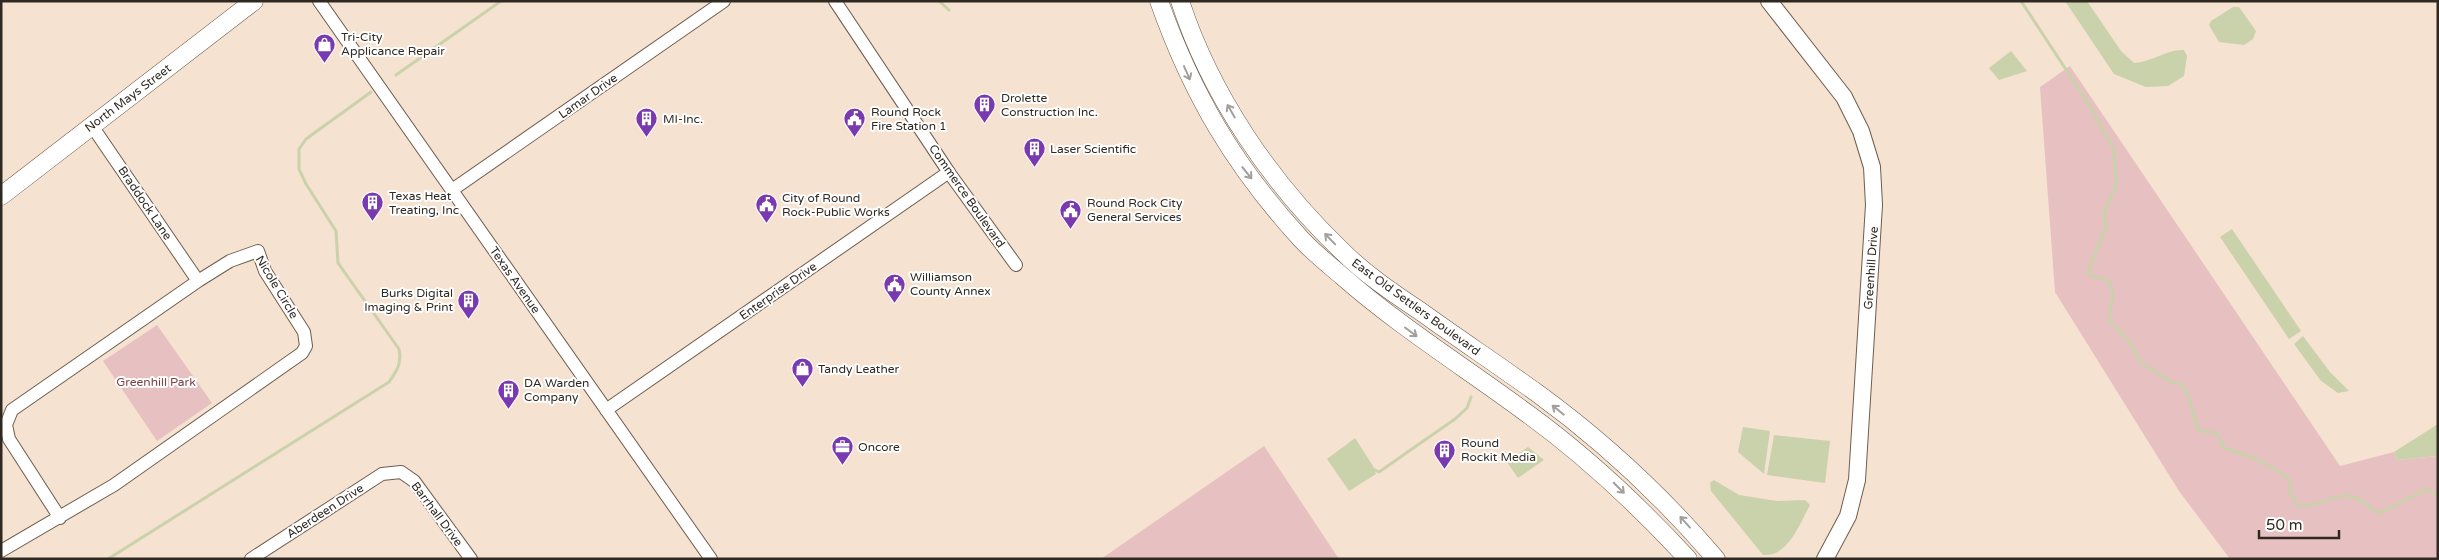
<svg xmlns="http://www.w3.org/2000/svg" width="2439" height="560" font-family="'Varela Round',sans-serif">
	<style>
		.green { fill: #e7c1c1 }
		.water { fill: #cad2ab }
		.lines { fill: none; stroke-linecap: round; stroke-linejoin: round }
		.stream { stroke: #cad2ab; stroke-width: 3 }
		.minor-casing { stroke: #6d5d4d; stroke-width: 14 }
		.tertiary-casing { stroke: #6d5d4d; stroke-width: 18 }
		.secondary-casing { stroke: #6d5d4d; stroke-width: 19 }
		.minor { stroke: #fff; stroke-width: 12 }
		.tertiary { stroke: #fff; stroke-width: 16 }
		.secondary { stroke: #fff; stroke-width: 18 }
		.oneway { stroke: #a29f9c }
		.labels { text-anchor: middle; dominant-baseline: central; stroke-width: 4; stroke-linejoin: round; paint-order: stroke }
		.poi-label { font-size: 12px; fill: #302922; stroke: #fff; text-anchor: start }
		.street-label { font-size: 12px; fill: #302922; stroke: #fff }
		.park-label { font-size: 12px; fill: #7d4143; stroke: #fff }
	</style>
	<rect width="100%" height="100%" fill="#f5e2d0"/>
	<path class="green" d="M2070,66L2340,466L2394,452L2397,460L2438,456V559H2230L2179,491L2055,292L2040,87Z
		M157,325L212,403L157,441L103,361Z
		M1264,446L1339,559H1101Z"/>
	<path class="water" d="M2065,1H2087L2121,51L2134,63C2153,62 2166,49 2184,50L2187,56L2184,76L2168,86L2146,87L2114,74Z
		M2233,7H2239L2256,31L2253,39L2244,45L2219,42L2209,25L2211,21Z
		M2011,51L2027,71L1999,80L1989,68Z
		M2232,229L2301,331L2289,339L2220,237Z
		M2303,336L2330,372L2349,391L2338,393L2321,381L2294,344Z
		M2438,424V456L2397,460L2394,452Z
		M1743,427L1770,431L1764,474L1738,452Z
		M1774,435L1830,441L1825,483L1767,475Z
		M1355,438L1373,466L1376,474L1349,491L1327,459Z
		M1528,447L1544,460L1518,478L1507,462Z
		M1714,480L1739,495L1777,501L1805,500L1810,505C1799,525 1788,557 1763,555L1711,491L1710,483Z"/>
	<g class="lines">
		<path class="stream" d="M939,1L949,10
			M2021,1L2088,103L2114,150L2116,186L2105,209L2104,218L2107,223L2088,273L2092,276L2108,280C2118,298 2109,302 2109,320L2131,344L2140,362L2173,383L2181,384L2188,395L2198,430C2204,434 2214,429 2219,436C2221,439 2222,445 2224,448C2249,455 2269,463 2290,480V493L2299,506C2333,507 2342,478 2375,512H2382L2427,489L2438,496
			M396,75L501,1
			M1373,469L1379,472L1455,419L1467,408L1471,397
			M108,559L389,382C397,371 402,363 399,349L338,263L336,231L306,184L299,169V149L306,139L371,92"/>
		<defs>
			<path id="minor" d="M319,1L711,559
				M835,1L950,174L1016,265
				M92,126L198,281
				M452,190L724,1
				M606,410L949,172
				M1,551L114,485L302,353L306,346L304,332L265,271L258,251L230,261L198,281L12,410L6,425L9,439L60,518
				M251,559L382,474L401,472L414,481L471,559"/>
			<path id="tertiary" d="M1769,1L1844,97L1861,131L1872,167L1874,205L1857,480L1848,516L1825,559"/>
			<path id="secondary" d="M1159,1C1192,94 1234,166 1301,239C1313,252 1328,264 1342,276C1400,327 1466,368 1528,414C1587,457 1639,506 1688,559
				M1180,1C1211,96 1271,183 1342,251C1365,274 1393,293 1420,311C1459,339 1498,365 1537,393C1603,441 1663,497 1716,559
				M1,196L254,1"/>
		</defs>
		<use href="#minor" class="minor-casing"/>
		<use href="#tertiary" class="tertiary-casing"/>
		<use href="#secondary" class="secondary-casing"/>
		<use href="#minor" class="minor"/>
		<use href="#tertiary" class="tertiary"/>
		<use href="#secondary" class="secondary"/>
	</g>
	<defs><path id="oneway-shaft" d="M-6 0H5M1.5-3L5.5 0L1.5 3" fill="none" stroke-width="1.6" stroke-linecap="round" stroke-linejoin="round" transform="scale(1.25)"/></defs>
	<g class="oneway">
		<use href="#oneway-shaft" transform="translate(1187 73) rotate(66)"/>
		<use href="#oneway-shaft" transform="translate(1231 111) rotate(-120)"/>
		<use href="#oneway-shaft" transform="translate(1247 173) rotate(51)"/>
		<use href="#oneway-shaft" transform="translate(1330 239) rotate(-134)"/>
		<use href="#oneway-shaft" transform="translate(1411 332) rotate(37)"/>
		<use href="#oneway-shaft" transform="translate(1558 410) rotate(-141)"/>
		<use href="#oneway-shaft" transform="translate(1619 488) rotate(45)"/>
		<use href="#oneway-shaft" transform="translate(1685 522) rotate(-132)"/>
	</g>
	<defs>
		<symbol id="shop-pin" viewBox="-11 -11 22 30"><path d="M0 17L-7.5 6A9.5 9.5 0 1 1 7.5 6Z" fill="#793ab0" stroke="#fff"/><path d="M-5-2.5h2.3a2.7 3.5 0 0 1 5.4 0H5L5.5 6h-11ZM-1.5-2.5h3a1.5 2.3 0 0 0-3 0Z" fill="#fff"/></symbol>
		<symbol id="building-pin" viewBox="-11 -11 22 30"><path d="M0 17L-7.5 6A9.5 9.5 0 1 1 7.5 6Z" fill="#793ab0" stroke="#fff"/><path d="M-4-6H4V6H1V3H-1V6H-4ZM-2.5-4.3h1.7v1.8h-1.7ZM.8-4.3h1.7v1.8H.8ZM-2.5-1h1.7V.8h-1.7ZM.8-1h1.7V.8H.8Z" fill="#fff"/></symbol>
		<symbol id="civic-pin" viewBox="-11 -11 22 30"><path d="M0 17L-7.5 6A9.5 9.5 0 1 1 7.5 6Z" fill="#793ab0" stroke="#fff"/><path d="M-.6-6.5H3V-4.5H.6V-3L4-1V1h2V6H-6V1h2V-1L-.6-3ZM-1.2 2.5V6h2.4V2.5Z" fill="#fff"/></symbol>
		<symbol id="office-pin" viewBox="-11 -11 22 30"><path d="M0 17L-7.5 6A9.5 9.5 0 1 1 7.5 6Z" fill="#793ab0" stroke="#fff"/><path d="M-6-3h4V-5.5h4V-3h4V5H-6ZM-1-4.5V-3h2v-1.5ZM-6 0V1H6V0Z" fill="#fff"/></symbol>
	</defs>
	<g fill-rule="evenodd">
		<use href="#shop-pin" x="312" y="32" width="25" height="34"/>
		<use href="#building-pin" x="972" y="92" width="25" height="34"/>
		<use href="#building-pin" x="634" y="106" width="25" height="34"/>
		<use href="#civic-pin" x="842" y="106" width="25" height="34"/>
		<use href="#building-pin" x="1022" y="136" width="25" height="34"/>
		<use href="#building-pin" x="360" y="190" width="25" height="34"/>
		<use href="#civic-pin" x="754" y="192" width="25" height="34"/>
		<use href="#civic-pin" x="1058" y="198" width="25" height="34"/>
		<use href="#civic-pin" x="882" y="272" width="25" height="34"/>
		<use href="#building-pin" x="456" y="288" width="25" height="34"/>
		<use href="#shop-pin" x="790" y="356" width="25" height="34"/>
		<use href="#building-pin" x="496" y="378" width="25" height="34"/>
		<use href="#office-pin" x="830" y="434" width="25" height="34"/>
		<use href="#building-pin" x="1432" y="438" width="25" height="34"/>
	</g>
	<g class="labels">
		<g class="poi-label">
			<text x="341" y="37">Tri-City<tspan x="341" dy="14">Applicance Repair</tspan></text>
			<text x="1001" y="98">Drolette<tspan x="1001" dy="14">Construction Inc.</tspan></text>
			<text x="871" y="112">Round Rock<tspan x="871" dy="14">Fire Station 1</tspan></text>
			<text x="663" y="119">MI-Inc.</text>
			<text x="1050" y="149">Laser Scientific</text>
			<text x="389" y="196">Texas Heat<tspan x="389" dy="14">Treating, Inc</tspan></text>
			<text x="782" y="198">City of Round<tspan x="782" dy="14">Rock-Public Works</tspan></text>
			<text x="1087" y="203">Round Rock City<tspan x="1087" dy="14">General Services</tspan></text>
			<text x="910" y="277">Williamson<tspan x="910" dy="14">County Annex</tspan></text>
			<text x="453" y="293" text-anchor="end">Burks Digital<tspan x="453" dy="14">Imaging &amp; Print</tspan></text>
			<text x="818" y="369">Tandy Leather</text>
			<text x="524" y="383">DA Warden<tspan x="524" dy="14">Company</tspan></text>
			<text x="1461" y="443">Round<tspan x="1461" dy="14">Rockit Media</tspan></text>
			<text x="858" y="447">Oncore</text>
		</g>
		<g class="street-label">
			<text transform="translate(588 96) rotate(-35)">Lamar Drive</text>
			<text transform="translate(128 98) rotate(-37)">North Mays Street</text>
			<text transform="translate(967 196) rotate(55)">Commerce Boulevard</text>
			<text transform="translate(145 203) rotate(56)">Braddock Lane</text>
			<text transform="translate(1871 268) rotate(-86)">Greenhill Drive</text>
			<text transform="translate(515 280) rotate(55)">Texas Avenue</text>
			<text transform="translate(277 287) rotate(59)">Nicole Circle</text>
			<text transform="translate(778 291) rotate(-35)">Enterprise Drive</text>
			<text transform="translate(1416 307) rotate(36)">East Old Settlers Boulevard</text>
			<text transform="translate(325 511) rotate(-33)">Aberdeen Drive</text>
			<text transform="translate(437 514) rotate(53)">Barrhall Drive</text>
		</g>
		<g class="park-label">
			<text x="156" y="382">Greenhill Park</text>
		</g>
	</g>
	<rect width="2439" height="560" fill="none" stroke="#302922" stroke-width="5"/>
	<path d="M2259 530v8h80v-8" fill="none" stroke="#302922" stroke-width="2.5"/>
	<text x="2266" y="530" font-size="15" fill="#302922" stroke="#ffffff" stroke-width="4" paint-order="stroke">50 m</text>
</svg>
